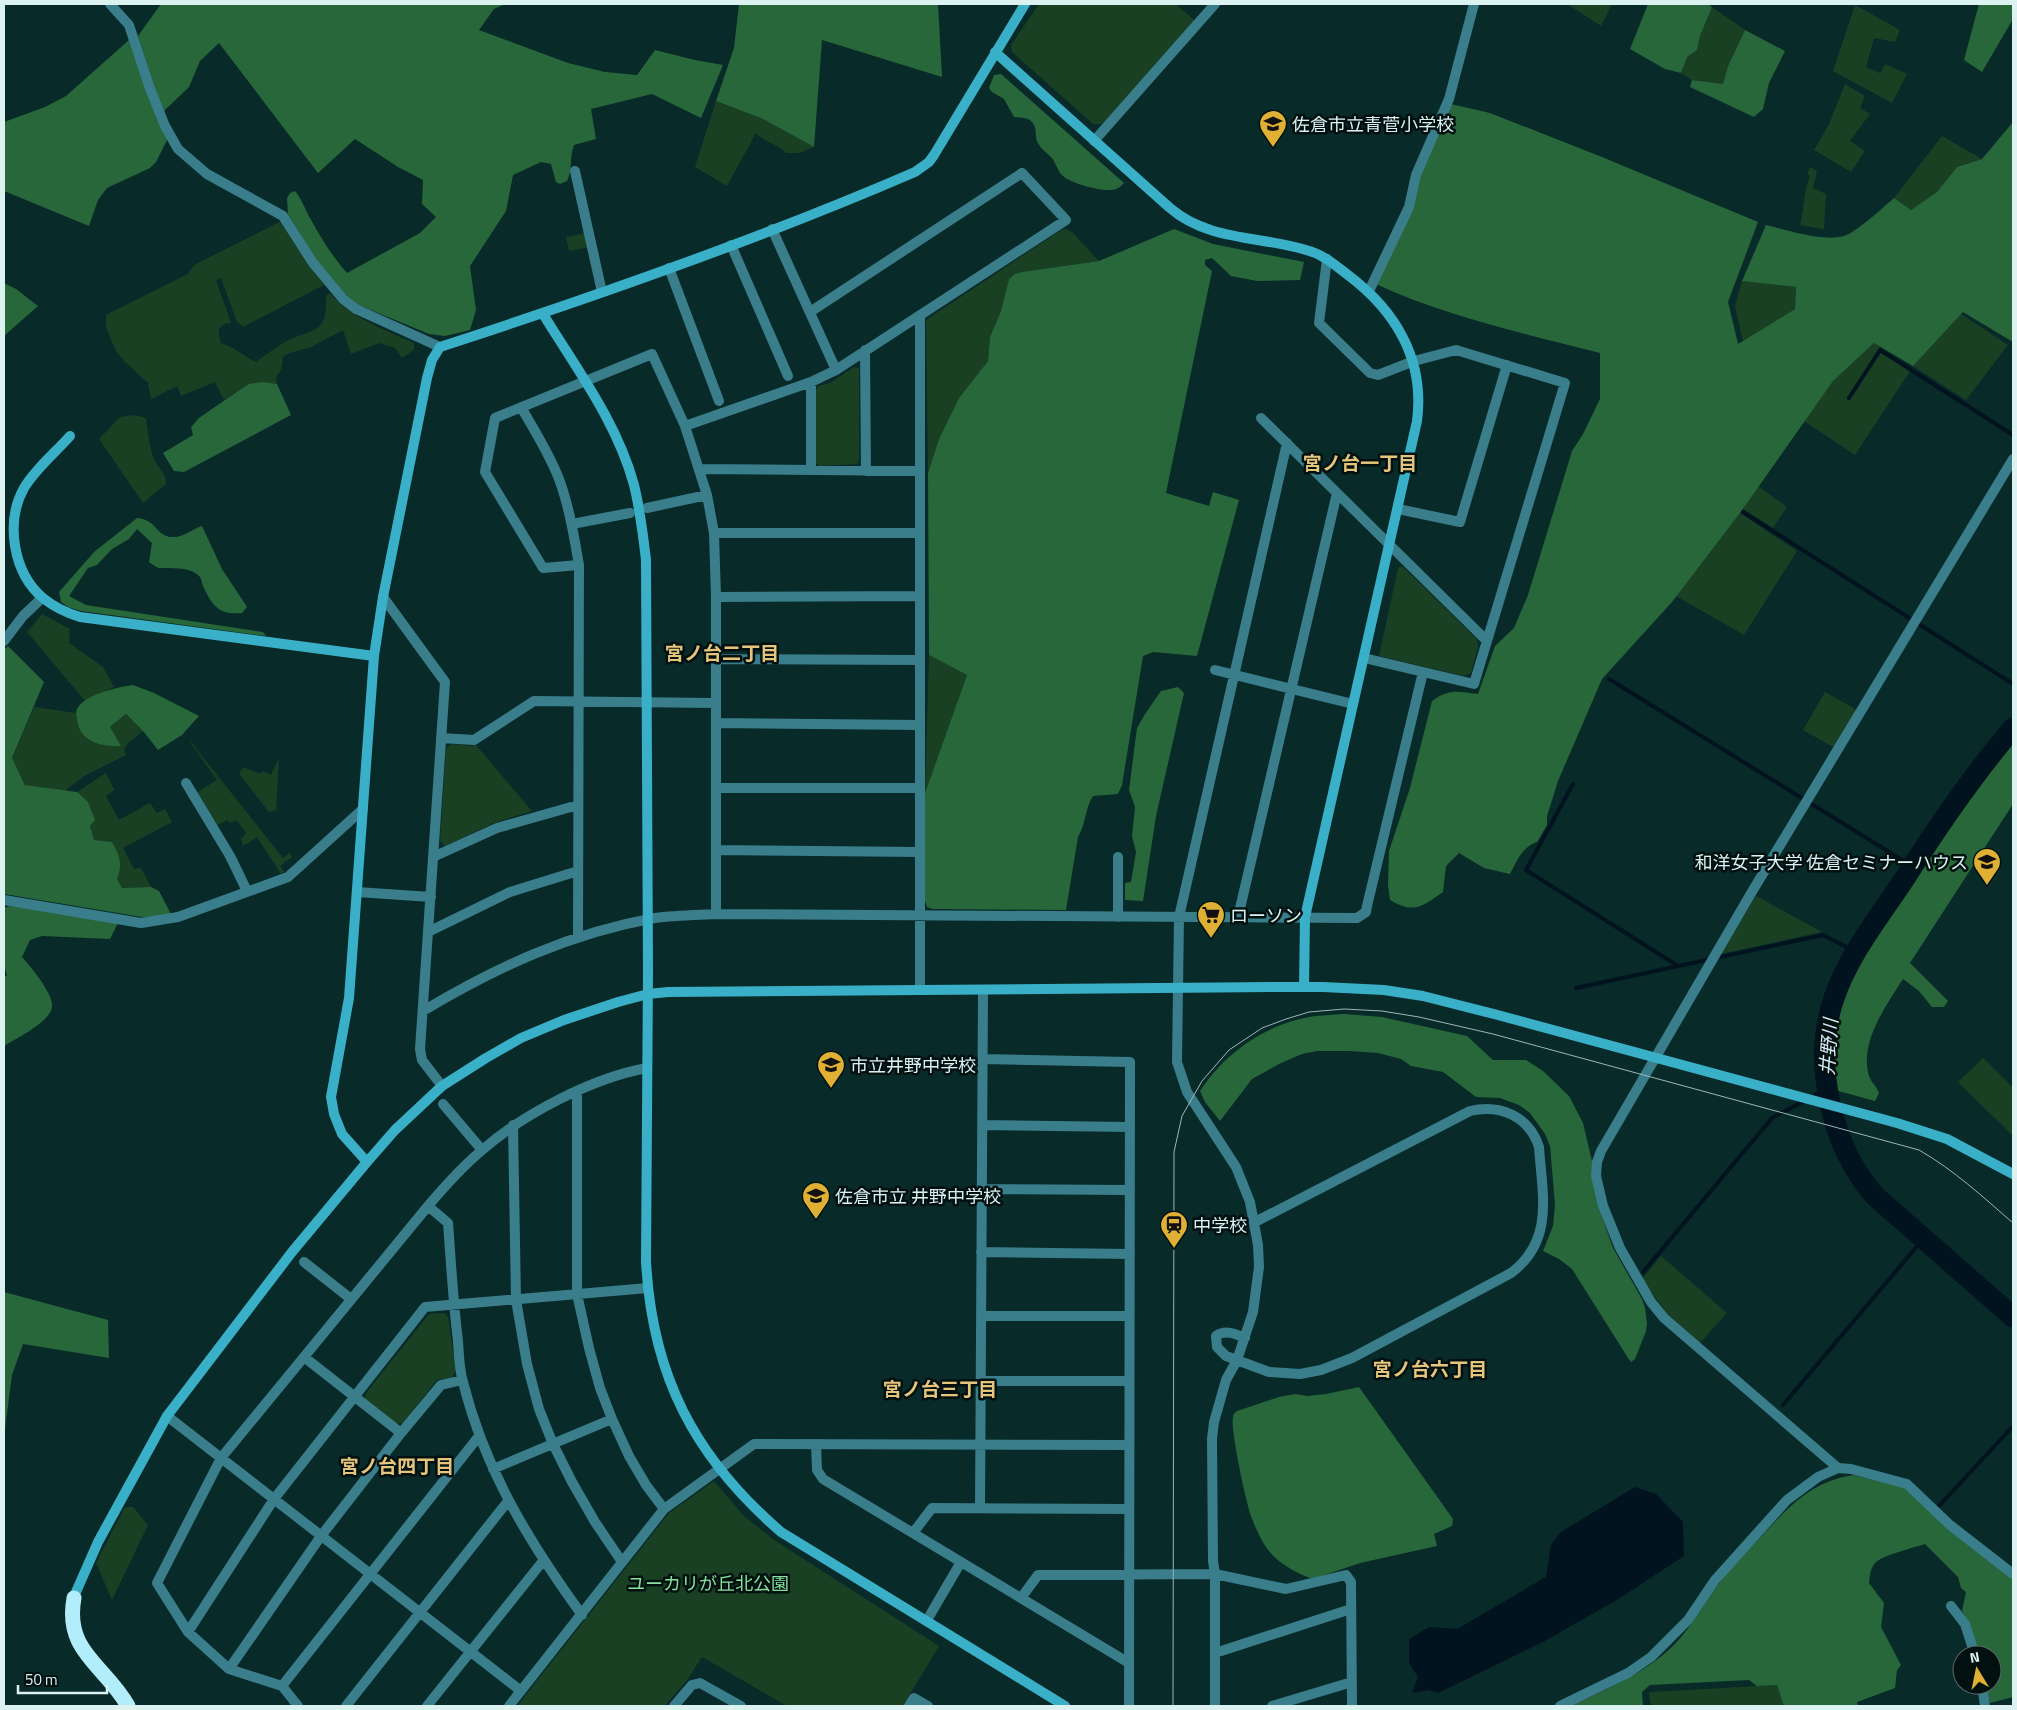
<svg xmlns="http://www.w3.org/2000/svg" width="2017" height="1710" font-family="'Titillium Web','Noto Sans JP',sans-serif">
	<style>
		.green { fill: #1a4024 }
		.forest { fill: #28673a }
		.water { fill: #00131f }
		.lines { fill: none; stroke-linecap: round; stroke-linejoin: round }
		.stream { stroke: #00131f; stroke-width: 4 }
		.river { stroke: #00131f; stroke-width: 21 }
		.street { stroke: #3a7d8b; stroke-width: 10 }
		.secondary { stroke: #39b0c7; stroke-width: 10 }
		.highway { stroke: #b1edfa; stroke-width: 15 }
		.tram { stroke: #9cb6b5; stroke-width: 1 }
		.labels { text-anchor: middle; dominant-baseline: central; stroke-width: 5; stroke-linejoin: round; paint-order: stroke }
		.poi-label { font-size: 18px; fill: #dbf2f1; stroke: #021010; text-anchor: start }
		.park-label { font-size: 18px; fill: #88e09c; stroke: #021010 }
		.neighbourhood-label { font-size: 19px; font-weight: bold; fill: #e5c57b; stroke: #021010 }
		.water-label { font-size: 19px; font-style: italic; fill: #d4e7f2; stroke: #021010 }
	</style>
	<rect width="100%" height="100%" fill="#082a29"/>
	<path class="green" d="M1039,4H1176L1195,21L1102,124H1093L1012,52L1011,45Z
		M1567,4H1612L1601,26Z
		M1855,5L1900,30L1895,42L1874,38L1866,67L1880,73L1885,64L1907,74L1892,103L1833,71Z
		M1712,7L1745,30L1728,66L1723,84L1692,80L1681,73L1687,57L1697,50L1700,36Z
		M1845,84L1865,96L1860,108L1870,114L1850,141L1865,151L1851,172L1814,150L1829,124Z
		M716,101L763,119L814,147L800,153H786C777,143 765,143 756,133L727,186L695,167Z
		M1942,136L1982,159L1957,167L1937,192L1911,210L1894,198Z
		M1810,167L1817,171L1813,188L1826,194L1824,229L1800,225C1804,208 1804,192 1810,176L1807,174Z
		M281,221L309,266L324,285L243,327L237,322L221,278L216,280L231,323L224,324L219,329V336L221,343C235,347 243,356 256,362C265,355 275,348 285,342C311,327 328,337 326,296L330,293C351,319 385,329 414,343V350L402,358L395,348L379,343L351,354L343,330L311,347L287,354L283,357L281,370L276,377L277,384C250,381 246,385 224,400L215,382L181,396L177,386L151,399L148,383L125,362L116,351L106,328V315L188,274L194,265Z
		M1066,229L1072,232L1099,261L1022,272L1009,279L1001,311L990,337L988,361L959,398L939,439L928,473L926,320L1061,230Z
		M586,233L589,247L569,251L566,237Z
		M1742,281L1796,287L1795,309L1743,341L1735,306Z
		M1961,314L2008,345L1966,400L1913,366Z
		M1874,343L1880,347L1848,398L1850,399L1881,352L1910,371L1855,455L1804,421L1833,381Z
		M854,367L859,368V460L857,464L819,466L814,460L816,390L818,386L830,383Z
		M134,415L146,418C148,432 149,446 154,459C158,468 167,474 166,484L143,503L99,439L120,417Z
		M1758,486L1787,507L1773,528L1743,509Z
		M1740,513L1797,551L1744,635L1676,596Z
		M1402,566L1477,639L1478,647L1471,673L1464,676L1379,656L1398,568Z
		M42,614L70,629L69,643L103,667L114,687L85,701L27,632Z
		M929,655L967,675L925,793Z
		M1825,692L1857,710L1835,748L1803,730Z
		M34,707L76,713C79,728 79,735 94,741L126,714L143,731L128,743L124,750L126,755L84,776L65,791L26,785L12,759Z
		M190,742H191L283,858L290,853L292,857L280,866L284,872L281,874L257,837L243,846L241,839L246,833L236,820L230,823L227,820L216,826L196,793L217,780Z
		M451,744L473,746L475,744L532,811L494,823L445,846L440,841L446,749Z
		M279,758L276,810L269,812L239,774L243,767L260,774L262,771L271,775Z
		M106,773L114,790L106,796L119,820L150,803L157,813L165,809L172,822L123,848L134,869L141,868L151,887L122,888L117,879C123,864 120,856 112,842L94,840L77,792Z
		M1756,896L1822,932L1721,954Z
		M1983,1058L2013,1088V1136L1958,1082Z
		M1661,1256L1727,1313L1700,1343L1667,1314L1642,1279Z
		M444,1313L448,1317L456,1370L452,1377L437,1380L403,1423L396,1424L365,1399L366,1393L429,1314Z
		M714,1481L744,1516L774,1540L939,1646L903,1706H787L702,1657L687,1680L665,1706H517L669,1513Z
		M125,1507H133L148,1525L112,1600L96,1563Z
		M1777,1685L1784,1706H1651L1649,1693L1652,1692Z"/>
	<path class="forest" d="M161,4H505L494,9L479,30L568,63L605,72L637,75L655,50L695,60L723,65L701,118L652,94L591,109L596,139L574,145C569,158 573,169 567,181L560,184L556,182L551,164L541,162L513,175L506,211L470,266L476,310L470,330L445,336L429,334L359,305L347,296L317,261L288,214L287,198L290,193L295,191C301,198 305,209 310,218C321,238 332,256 347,273L420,233L436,217L422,204L423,180L398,167L355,139L318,173L219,43L200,61L189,87L164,111L153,85L138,36Z
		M739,4H938L942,77L822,40L814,147L763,119L716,101L734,48Z
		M1648,4H1708L1712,7L1700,36L1697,50L1687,57L1681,73L1665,69L1630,49Z
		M1979,4H2013V19L1982,72L1964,60Z
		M1745,30L1785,51L1769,83L1763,109L1754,117L1690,87L1692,80L1723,84L1728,66Z
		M129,40L167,140L156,162L150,168L107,188L98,200L89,226L4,191V122L45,107L66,96Z
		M1001,74L1124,183C1120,187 1117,190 1111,190C1100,191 1072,184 1063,176C1057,171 1056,162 1051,157C1046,152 1042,150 1038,143C1034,137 1038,128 1032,122C1028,117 1020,118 1014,117L1004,99L992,92L989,88L994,75Z
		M1451,104L1490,113L1602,157L1758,222L1728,302L1738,344L1795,309L1796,287L1742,281L1766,225C1787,230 1822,242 1844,236C1855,233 1884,207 1894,198L1911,210L1937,192L1957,167L1982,159L2013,122V342L1963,312L1913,366L1874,343L1833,381L1740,513L1672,602L1602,679L1558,781L1547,816V825L1537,842C1522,847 1517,861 1510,874L1484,868L1459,853L1446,866L1443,892C1422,907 1414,914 1390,900L1388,885L1389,851L1410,788L1432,701C1450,688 1458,692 1478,694L1495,646L1514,628L1528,595L1572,451L1583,434L1600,399V353C1526,334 1448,317 1378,285V281L1420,176Z
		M1174,229L1213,244L1304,262L1300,280L1257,281L1231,276L1212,258L1205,260V265L1212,271L1166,493L1209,506L1213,492L1239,500L1197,656L1153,652L1143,656L1122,785L1118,794L1093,796C1085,808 1086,824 1078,837L1066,910L933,909L927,907L925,901V793L967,675L929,655L928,473L939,439L959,398L988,361L990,337L1001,311L1009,279L1015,274L1022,272L1099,261Z
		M4,283L16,289L38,306L4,336Z
		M262,382L277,384L291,415L184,472L174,471L163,453L193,435L191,427L199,418L238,391L249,384Z
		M137,518C158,520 155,536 172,537C183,538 192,529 202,526L222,569L247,607L242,613C220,615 213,607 204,588C202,585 202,580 200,577C191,566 171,569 159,568C156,567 152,564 149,562L152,543L137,529L129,539L112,549L97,565L88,568L69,596L86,605L263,632L266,636L81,611L68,607L61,602L59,592L94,552Z
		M8,646L44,682L12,758L25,785L77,792L88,802L95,820L90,826L94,840L112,842C120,856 123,864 117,879L122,888L151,887L159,891L171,914L158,917H142L4,894V650Z
		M133,685L154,693L199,716L182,735L158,750L143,731L126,714L110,727L121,746C105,747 82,743 78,724C77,720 76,715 76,712C80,695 118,687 133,685Z
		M1178,687L1184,693L1156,816L1143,901L1125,900V883L1131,882L1136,852L1132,836L1135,807L1129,790L1137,728L1145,714L1161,691Z
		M2013,734V804L1910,963L1948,1001L1944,1007H1932L1919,991L1903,979C1886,1006 1859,1042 1869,1076C1871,1082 1877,1087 1879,1093L1875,1101L1831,1089C1829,1059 1828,1024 1840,996C1855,958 1879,925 1901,891C1936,837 1972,783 2013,734Z
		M10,906L118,923L110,939L42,936L30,940L22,957C30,966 54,994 52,1007C50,1022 17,1038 4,1046V976H7L4,965V908Z
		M1344,1014L1382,1017L1467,1036L1493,1060H1526L1543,1071L1569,1096L1583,1123L1592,1161V1175L1598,1206L1613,1248L1642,1299L1645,1308L1647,1323L1646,1331L1635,1359L1631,1362L1628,1358L1572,1269L1559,1259L1543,1251L1553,1226L1555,1205L1550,1146L1545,1134L1530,1113L1519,1105L1500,1098L1476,1097L1443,1072L1411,1066L1401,1059L1378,1053L1349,1051H1317L1302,1054L1281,1063L1252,1079L1220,1121L1205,1102L1200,1091C1224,1054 1264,1025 1309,1017C1320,1015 1332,1015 1344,1014Z
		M4,1292L108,1320L109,1358L23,1344L12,1375L4,1436Z
		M1359,1387L1453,1519L1452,1526L1434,1534L1437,1546L1360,1563L1313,1579C1296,1573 1277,1563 1266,1547C1260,1538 1255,1527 1251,1516C1246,1502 1230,1429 1233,1417C1233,1414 1235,1413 1237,1411L1279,1397L1295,1394L1307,1396L1326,1394Z
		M1853,1475L1906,1488L1976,1551L2013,1579V1697L1990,1703L1986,1685H1992V1655H1979L1970,1625L1962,1611L1966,1592L1961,1588L1958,1577L1925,1544C1913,1548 1883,1555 1875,1563C1870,1569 1870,1576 1869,1583L1884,1603L1881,1627L1901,1665L1897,1670L1895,1688L1857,1702L1858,1706H1784L1777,1685L1757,1686L1749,1680L1650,1685L1642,1692L1643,1706H1571C1607,1689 1646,1673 1675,1644C1693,1625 1704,1603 1720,1582C1731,1567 1745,1554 1758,1540C1787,1509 1809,1482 1853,1475Z"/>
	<path class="water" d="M1635,1487L1656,1494L1683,1522L1684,1556L1620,1598L1543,1642L1438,1693L1429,1690L1412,1693L1418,1677L1409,1663V1639L1429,1627L1457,1629L1546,1577L1551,1544L1561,1532Z"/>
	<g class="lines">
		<path class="stream" d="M1849,398L1880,350L2013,435
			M1743,512L2013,684
			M1609,679L1912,866
			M1573,784L1526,870L1678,966
			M1576,988L1823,935L1856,952
			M1811,1097L1826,1089
			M1643,1272L1772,1118L1804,1101
			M1783,1405L1923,1239
			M1939,1506L2013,1426"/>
		<path class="river" d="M2013,728C1973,775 1938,826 1905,878C1880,916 1849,954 1834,998C1812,1062 1831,1146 1875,1196L2013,1317"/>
		<path class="street" d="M110,4L129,25L149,86L165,126L178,149L207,174L283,216L313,263L343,299L356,309L440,347
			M1094,141L1215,4
			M575,171L602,292
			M772,229L836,370
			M731,245L788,376
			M1327,259L1319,323L1370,373L1378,375L1414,361L1456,350L1565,383L1474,684L1364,658
			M669,268L719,401
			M1369,291L1409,207L1416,175L1449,99L1474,4
			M865,350L866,471
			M811,382V470
			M521,407C534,430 549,453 559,479C569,506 574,536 579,565L578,936
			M1261,418L1487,641
			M685,426L811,382L836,370L1066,220L1022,173L810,312
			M699,469L920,471
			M647,508L707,495
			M1398,509L1460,522L1507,365
			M572,524L630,513
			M714,533H920
			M579,565L543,568L485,472L495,418L652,354L685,426L707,495L714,533L716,597V914
			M383,597L445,682L420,1049L422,1060L442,1086
			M716,597L920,596
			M4,641L23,616L42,598
			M716,659L920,660
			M1215,670L1353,704
			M716,723L920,725
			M441,738L474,740L534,701L716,703
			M186,783L230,856L247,891
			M716,788H920
			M717,850L920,852
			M433,857L497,828L578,805
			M357,892L431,897
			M4,900L141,923L178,917L288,877L363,809
			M1118,917V857
			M1238,917L1337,493
			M428,932L510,892L578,871
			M920,990V316
			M423,1011C497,967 570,933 655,918C675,915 696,915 716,914L1357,918L1366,912L1367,906L1423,672
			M983,1059L1130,1062L1129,1706
			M577,1091V1294L589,1348L600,1388L612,1419L629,1456L646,1485L664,1509
			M443,1104L482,1150
			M513,1125L516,1300L527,1364L539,1409L553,1444L572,1482L595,1522L622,1562
			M982,1125L1130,1127
			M982,1189L1130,1190
			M428,1206L448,1223C451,1262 453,1301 458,1341C459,1354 459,1369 463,1382C485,1470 529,1542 582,1615
			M981,1252L1130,1254
			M304,1262L351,1299
			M981,1316H1129
			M1245,1338C1236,1334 1225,1329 1216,1336L1217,1347L1226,1356L1269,1372L1300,1374L1321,1370L1352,1358L1511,1273C1555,1240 1542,1194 1539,1147C1529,1116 1500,1104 1470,1111L1255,1222
			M304,1357L401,1433
			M980,1381H1129
			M167,1416L521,1691
			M816,1444L817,1470L823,1479L1129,1663
			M1838,1468L1664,1318L1651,1302L1620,1248L1603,1206L1596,1176L1597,1162L1601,1151L1753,890L2013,459
			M493,1469L612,1419
			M980,1508L983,990
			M913,1533L932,1508L1129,1509
			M1021,1598L1038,1575L1215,1574L1286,1589L1346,1575L1351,1582L1352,1706
			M1951,1606L1965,1624L1975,1655
			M930,1615L961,1562
			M188,1632L274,1499L425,1307L648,1288
			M1215,1653L1351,1609
			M229,1669L321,1536L401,1433L441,1385L462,1380
			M1982,1685L1985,1706
			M282,1686L479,1436
			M298,1706L282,1686L229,1669L188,1632L157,1583L221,1458L428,1206C444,1187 461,1168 481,1151C523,1114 592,1078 647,1068
			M346,1706L508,1501
			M427,1706L543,1561
			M509,1706L664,1509L754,1444L1129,1445
			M674,1706L692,1685L700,1683L741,1706
			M909,1706L914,1698L928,1706
			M1215,1706V1574L1213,1561L1212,1439L1214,1422L1226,1380L1237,1360L1253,1312L1259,1267L1258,1245L1250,1202L1236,1167L1187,1092L1177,1062L1179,917L1287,443
			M1272,1706L1352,1682
			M1560,1706L1628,1673L1651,1657L1688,1620L1715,1580L1787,1500L1818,1477L1838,1468L1851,1469L1907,1484L1950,1525L2013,1574"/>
		<path class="secondary" d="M995,52L1170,208C1208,241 1261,236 1306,250C1323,254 1335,265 1348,275C1396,311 1425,360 1417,421L1305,917L1304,987
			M543,314C576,368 617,422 634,485C640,509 643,534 646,560L648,971L646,1261C652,1375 694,1457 781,1532L1065,1706
			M70,436C55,453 36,468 24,488C5,522 13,573 43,598C54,607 67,613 80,617L374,656
			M367,1162L342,1134L334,1114L331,1097L349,998L374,656L383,597L427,378L432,360L440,347C600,295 760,239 915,172L929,162L934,155L1025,4
			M74,1598L76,1592L98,1542L167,1416L292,1252L367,1162L395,1130L442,1086L486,1058L521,1038L564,1020L618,1002L648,994L668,992L1281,987H1323L1384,990L1423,996L1494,1014L1897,1123L1947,1139L2013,1174"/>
		<path class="highway" d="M74,1598C64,1652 105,1665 128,1706"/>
		<path class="tram" d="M1173,1706L1174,1152L1182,1116L1202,1081L1229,1050L1262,1028L1286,1019L1309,1012L1344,1009L1382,1011L1419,1017L1493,1034L1919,1150C1954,1170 1983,1197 2013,1223"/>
	</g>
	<defs>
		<symbol id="school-pin" viewBox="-11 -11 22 30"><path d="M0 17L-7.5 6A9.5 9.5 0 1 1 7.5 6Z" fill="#dfb034" stroke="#021010"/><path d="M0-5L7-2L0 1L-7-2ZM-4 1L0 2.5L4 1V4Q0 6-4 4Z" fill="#111"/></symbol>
		<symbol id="university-pin" viewBox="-11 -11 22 30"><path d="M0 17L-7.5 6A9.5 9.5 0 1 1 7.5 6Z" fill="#dfb034" stroke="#021010"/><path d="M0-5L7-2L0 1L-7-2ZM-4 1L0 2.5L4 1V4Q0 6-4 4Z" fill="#111"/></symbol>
		<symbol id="supermarket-pin" viewBox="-11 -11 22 30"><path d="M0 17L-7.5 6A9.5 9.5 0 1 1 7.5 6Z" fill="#dfb034" stroke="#021010"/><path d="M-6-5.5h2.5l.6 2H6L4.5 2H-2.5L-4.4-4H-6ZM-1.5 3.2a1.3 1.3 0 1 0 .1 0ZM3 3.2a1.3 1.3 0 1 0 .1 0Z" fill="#111"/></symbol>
		<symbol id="station-pin" viewBox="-11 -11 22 30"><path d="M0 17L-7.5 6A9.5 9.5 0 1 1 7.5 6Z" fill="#dfb034" stroke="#021010"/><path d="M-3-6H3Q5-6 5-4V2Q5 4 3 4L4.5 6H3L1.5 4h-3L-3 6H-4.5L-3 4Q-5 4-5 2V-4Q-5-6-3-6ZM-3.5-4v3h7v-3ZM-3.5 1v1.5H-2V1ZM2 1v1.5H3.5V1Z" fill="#111"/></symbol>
	</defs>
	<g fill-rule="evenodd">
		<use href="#school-pin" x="1257" y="108" width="32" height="43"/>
		<use href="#university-pin" x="1971" y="846" width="32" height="43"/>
		<use href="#supermarket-pin" x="1195" y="899" width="32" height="43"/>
		<use href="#school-pin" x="815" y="1049" width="32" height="43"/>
		<use href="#school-pin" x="800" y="1180" width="32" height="43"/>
		<use href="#station-pin" x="1158" y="1209" width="32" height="43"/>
	</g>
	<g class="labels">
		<g class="poi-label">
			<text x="1292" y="124">佐倉市立青菅小学校</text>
			<text x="1968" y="862" text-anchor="end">和洋女子大学 佐倉セミナーハウス</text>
			<text x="1230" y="915">ローソン</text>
			<text x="850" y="1065">市立井野中学校</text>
			<text x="835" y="1196">佐倉市立 井野中学校</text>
			<text x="1193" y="1225">中学校</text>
		</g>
		<g class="park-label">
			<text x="708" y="1583">ユーカリが丘北公園</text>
		</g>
		<g class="neighbourhood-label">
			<text x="1360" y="462">宮ノ台一丁目</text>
			<text x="722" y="652">宮ノ台二丁目</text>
			<text x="1430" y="1368">宮ノ台六丁目</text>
			<text x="940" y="1388">宮ノ台三丁目</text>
			<text x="397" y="1465">宮ノ台四丁目</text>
		</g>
		<g class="water-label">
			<text transform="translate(1828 1047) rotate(-86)">井野川</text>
		</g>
	</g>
	<rect width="2017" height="1710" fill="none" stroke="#dbf2f1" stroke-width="10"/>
	<g transform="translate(1977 1670) rotate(350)"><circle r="24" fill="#021010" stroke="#596a6a"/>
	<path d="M0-4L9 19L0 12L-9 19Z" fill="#dfb034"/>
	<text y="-8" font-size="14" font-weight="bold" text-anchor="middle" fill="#dbf2f1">N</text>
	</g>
	<path d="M18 1685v8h89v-8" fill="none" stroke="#dbf2f1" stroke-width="2.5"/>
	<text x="25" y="1685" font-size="15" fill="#dbf2f1" stroke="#021010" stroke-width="4" paint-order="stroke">50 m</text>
</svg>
